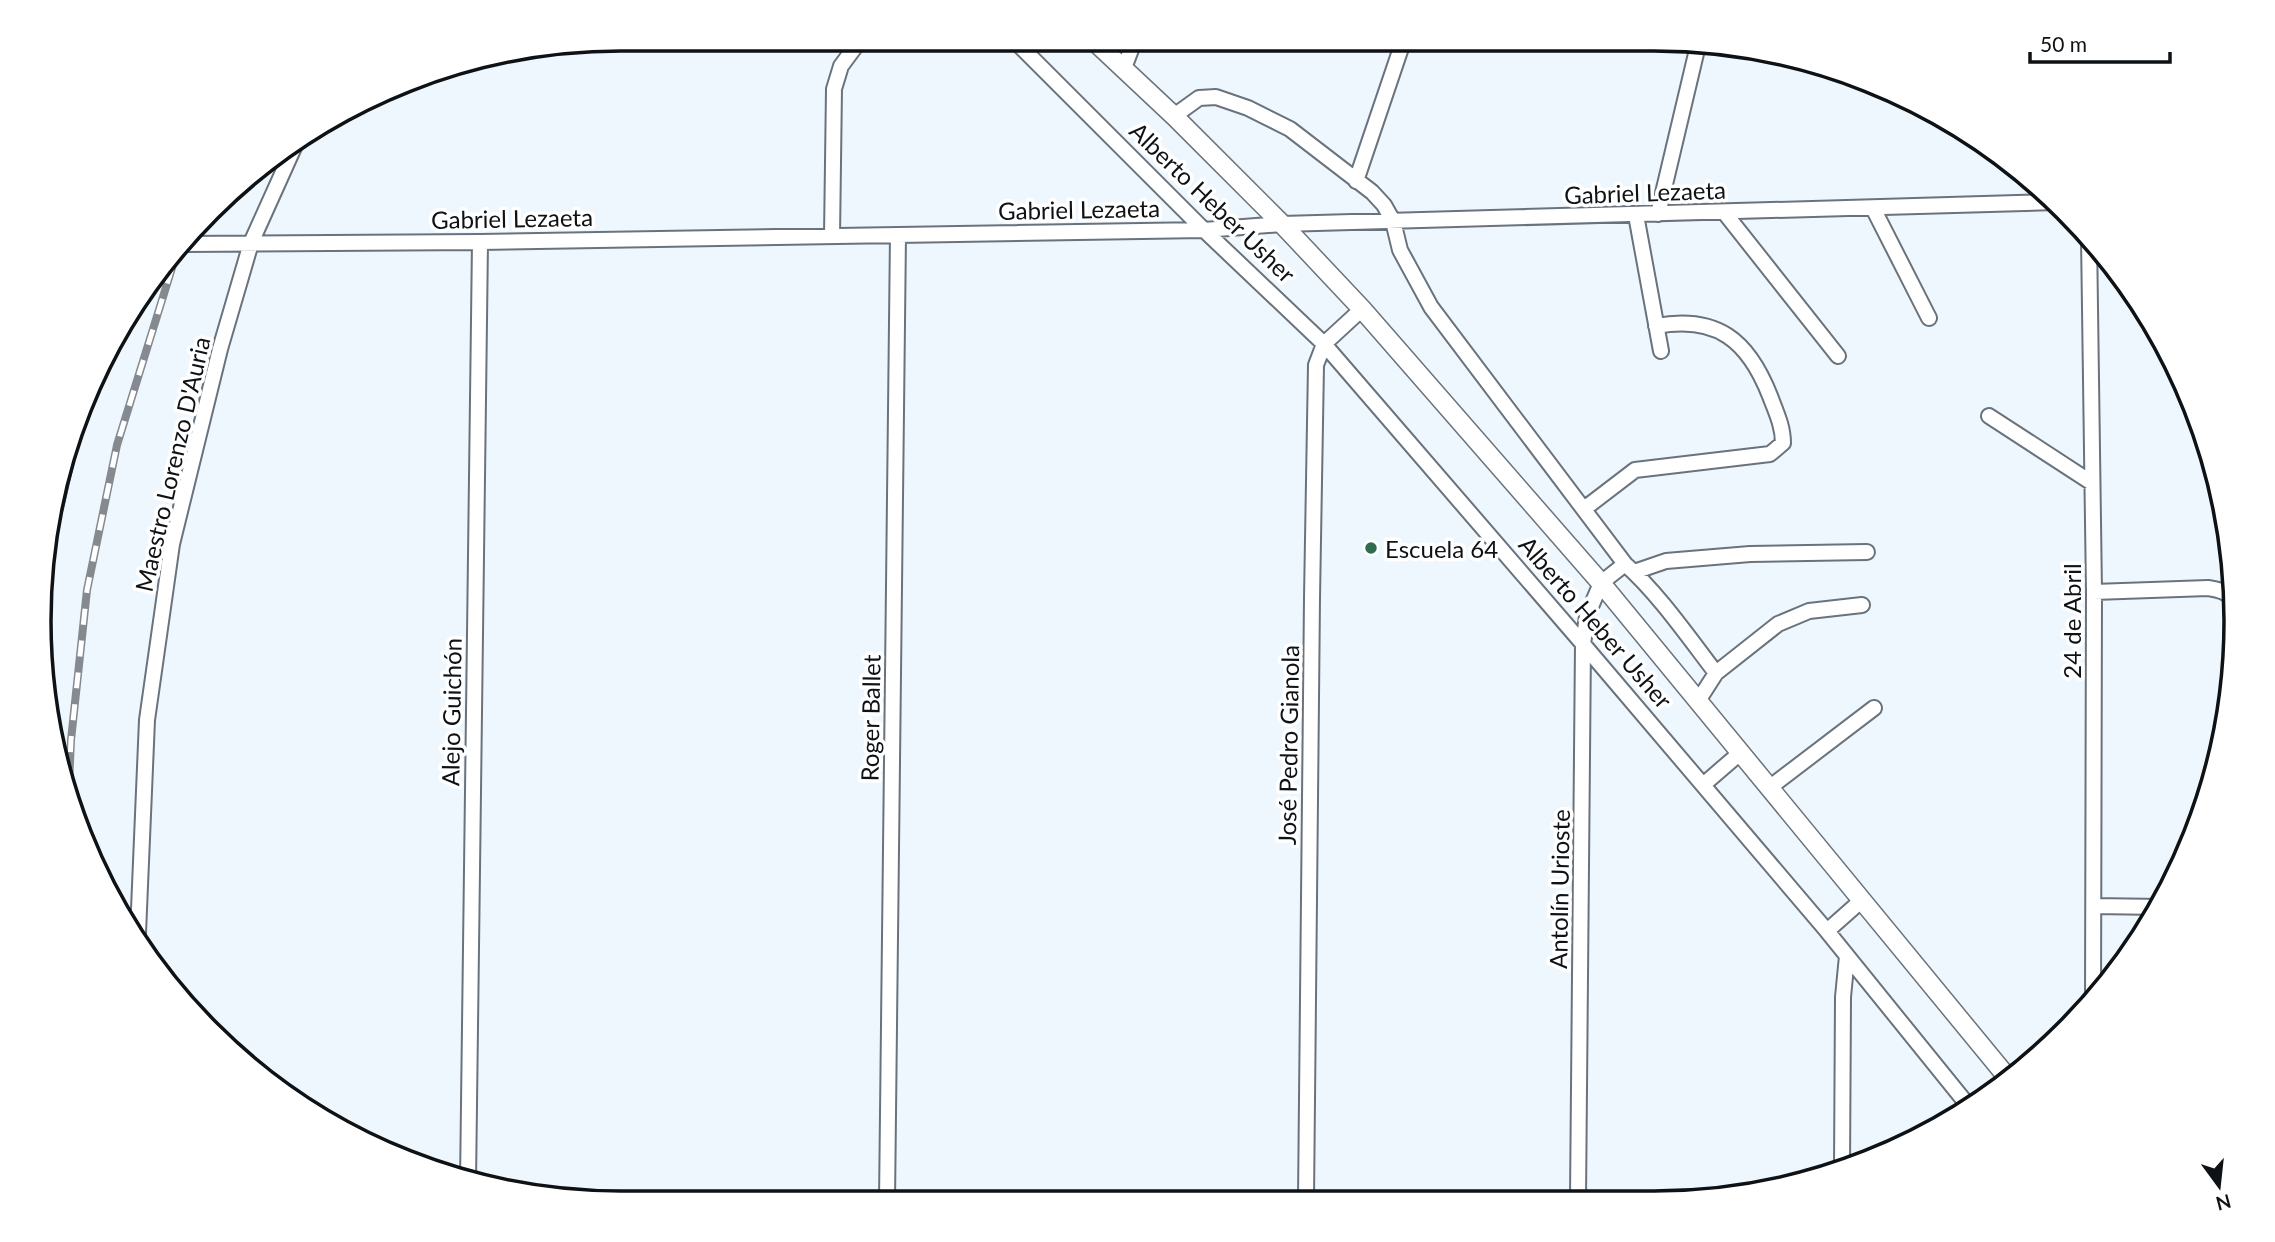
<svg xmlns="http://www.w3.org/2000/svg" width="2275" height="1242" font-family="Lato,sans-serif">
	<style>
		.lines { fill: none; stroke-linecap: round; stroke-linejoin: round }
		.minor-casing { stroke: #6a737b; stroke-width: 18 }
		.tertiary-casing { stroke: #6a737b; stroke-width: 21 }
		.minor { stroke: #fff; stroke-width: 14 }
		.tertiary { stroke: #fff; stroke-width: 18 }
		.rail-casing { stroke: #848a8f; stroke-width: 8 }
		.rail { stroke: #fff; stroke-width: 5; stroke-dasharray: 16; stroke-linecap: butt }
		.poi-dot { fill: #336b51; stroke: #fff; stroke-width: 2.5 }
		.labels { text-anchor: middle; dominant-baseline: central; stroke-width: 7; stroke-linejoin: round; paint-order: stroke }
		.street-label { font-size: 24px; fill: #0e1215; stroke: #fff }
		.poi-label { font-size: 24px; fill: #0e1215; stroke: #fff; text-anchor: start }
		.rim { fill: none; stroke: #0e1215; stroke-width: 3.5 }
	</style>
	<rect width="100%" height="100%" fill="#eff7fe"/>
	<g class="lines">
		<defs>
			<path id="minor" d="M1013,39L1204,230L1324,344L1583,644L1827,931L1971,1109
				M1124,68L1135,39
				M1174,116L1199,98L1216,97L1248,108L1290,129L1372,192L1384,205L1393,221L1400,250L1431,307L1625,564C1658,593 1689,638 1716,673L1698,701
				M1356,181L1404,39
				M1873,208L1929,318
				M1724,212L1838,356
				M1658,214L1699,41
				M1636,215L1661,351
				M832,236L834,89L841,66L861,39
				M2089,237L2094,592L2093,1004
				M186,244L480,242L1204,230L1282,224L2056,202
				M1989,416L2092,483
				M55,508L69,447
				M1584,509L1635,470L1770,454L1783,443C1783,426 1776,412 1770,396C1748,340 1717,315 1656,326
				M1634,572L1666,561L1750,554L1867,552
				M2094,592L2208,588C2221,590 2227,592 2235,602
				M1716,673L1778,624L1809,611L1862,605
				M1703,785L1740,753
				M1769,788L1874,708
				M2094,906L2161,907
				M1827,931L1862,900
				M138,933L147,720L172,544L220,349L251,243L296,143
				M1842,1169L1843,997L1847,956
				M468,1183L480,242
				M1578,1199L1583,644L1587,616L1601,583L1625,564
				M1306,1200L1312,598L1316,365L1324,344L1362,309
				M887,1201L898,235"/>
			<path id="tertiary" d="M1092,39L1174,116L1282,224L1362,309L1601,583L2008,1078"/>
		</defs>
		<use href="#minor" class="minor-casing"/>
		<use href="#tertiary" class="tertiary-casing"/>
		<use href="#minor" class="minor"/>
		<use href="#tertiary" class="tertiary"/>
		<defs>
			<path id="rail" d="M69,784L71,740L87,590L117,445L176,255"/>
		</defs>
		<use href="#rail" class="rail-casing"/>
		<use href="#rail" class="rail"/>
	</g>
	<circle class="poi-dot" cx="1371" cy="548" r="7"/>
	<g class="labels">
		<g class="street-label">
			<text transform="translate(1645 192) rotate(-2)">Gabriel Lezaeta</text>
			<text transform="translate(1213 202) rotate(44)">Alberto Heber Usher</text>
			<text transform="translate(1079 209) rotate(-1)">Gabriel Lezaeta</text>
			<text transform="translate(512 218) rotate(-1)">Gabriel Lezaeta</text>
			<text transform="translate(172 464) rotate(-77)">Maestro Lorenzo D'Auria</text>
			<text transform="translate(2071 621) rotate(-90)">24 de Abril</text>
			<text transform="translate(1596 622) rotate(49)">Alberto Heber Usher</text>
			<text transform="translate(451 712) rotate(-89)">Alejo Guichón</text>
			<text transform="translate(870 718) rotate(-89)">Roger Ballet</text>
			<text transform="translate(1288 745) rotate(-89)">José Pedro Gianola</text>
			<text transform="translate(1559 889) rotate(-89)">Antolín Urioste</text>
		</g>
		<g class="poi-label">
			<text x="1385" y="548">Escuela 64</text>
		</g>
	</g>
	<path d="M0 0H2275V1242H0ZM621 51H1654A570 570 0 0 1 2224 621V621A570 570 0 0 1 1654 1191H621A570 570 0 0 1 51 621V621A570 570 0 0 1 621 51Z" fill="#fff" fill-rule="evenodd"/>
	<path class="rim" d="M621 51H1654A570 570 0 0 1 2224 621V621A570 570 0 0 1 1654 1191H621A570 570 0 0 1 51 621V621A570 570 0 0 1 621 51Z"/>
	<g transform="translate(2219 1186) rotate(165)" stroke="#ffffff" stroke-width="5" paint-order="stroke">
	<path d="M0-5L12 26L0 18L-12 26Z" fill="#0e1215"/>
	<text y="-10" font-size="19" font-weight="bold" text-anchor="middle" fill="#0e1215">N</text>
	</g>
	<path d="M2030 52v10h140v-10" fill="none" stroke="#0e1215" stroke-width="3.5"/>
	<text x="2040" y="52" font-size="21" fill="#0e1215" stroke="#ffffff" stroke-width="5" paint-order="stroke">50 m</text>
</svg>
